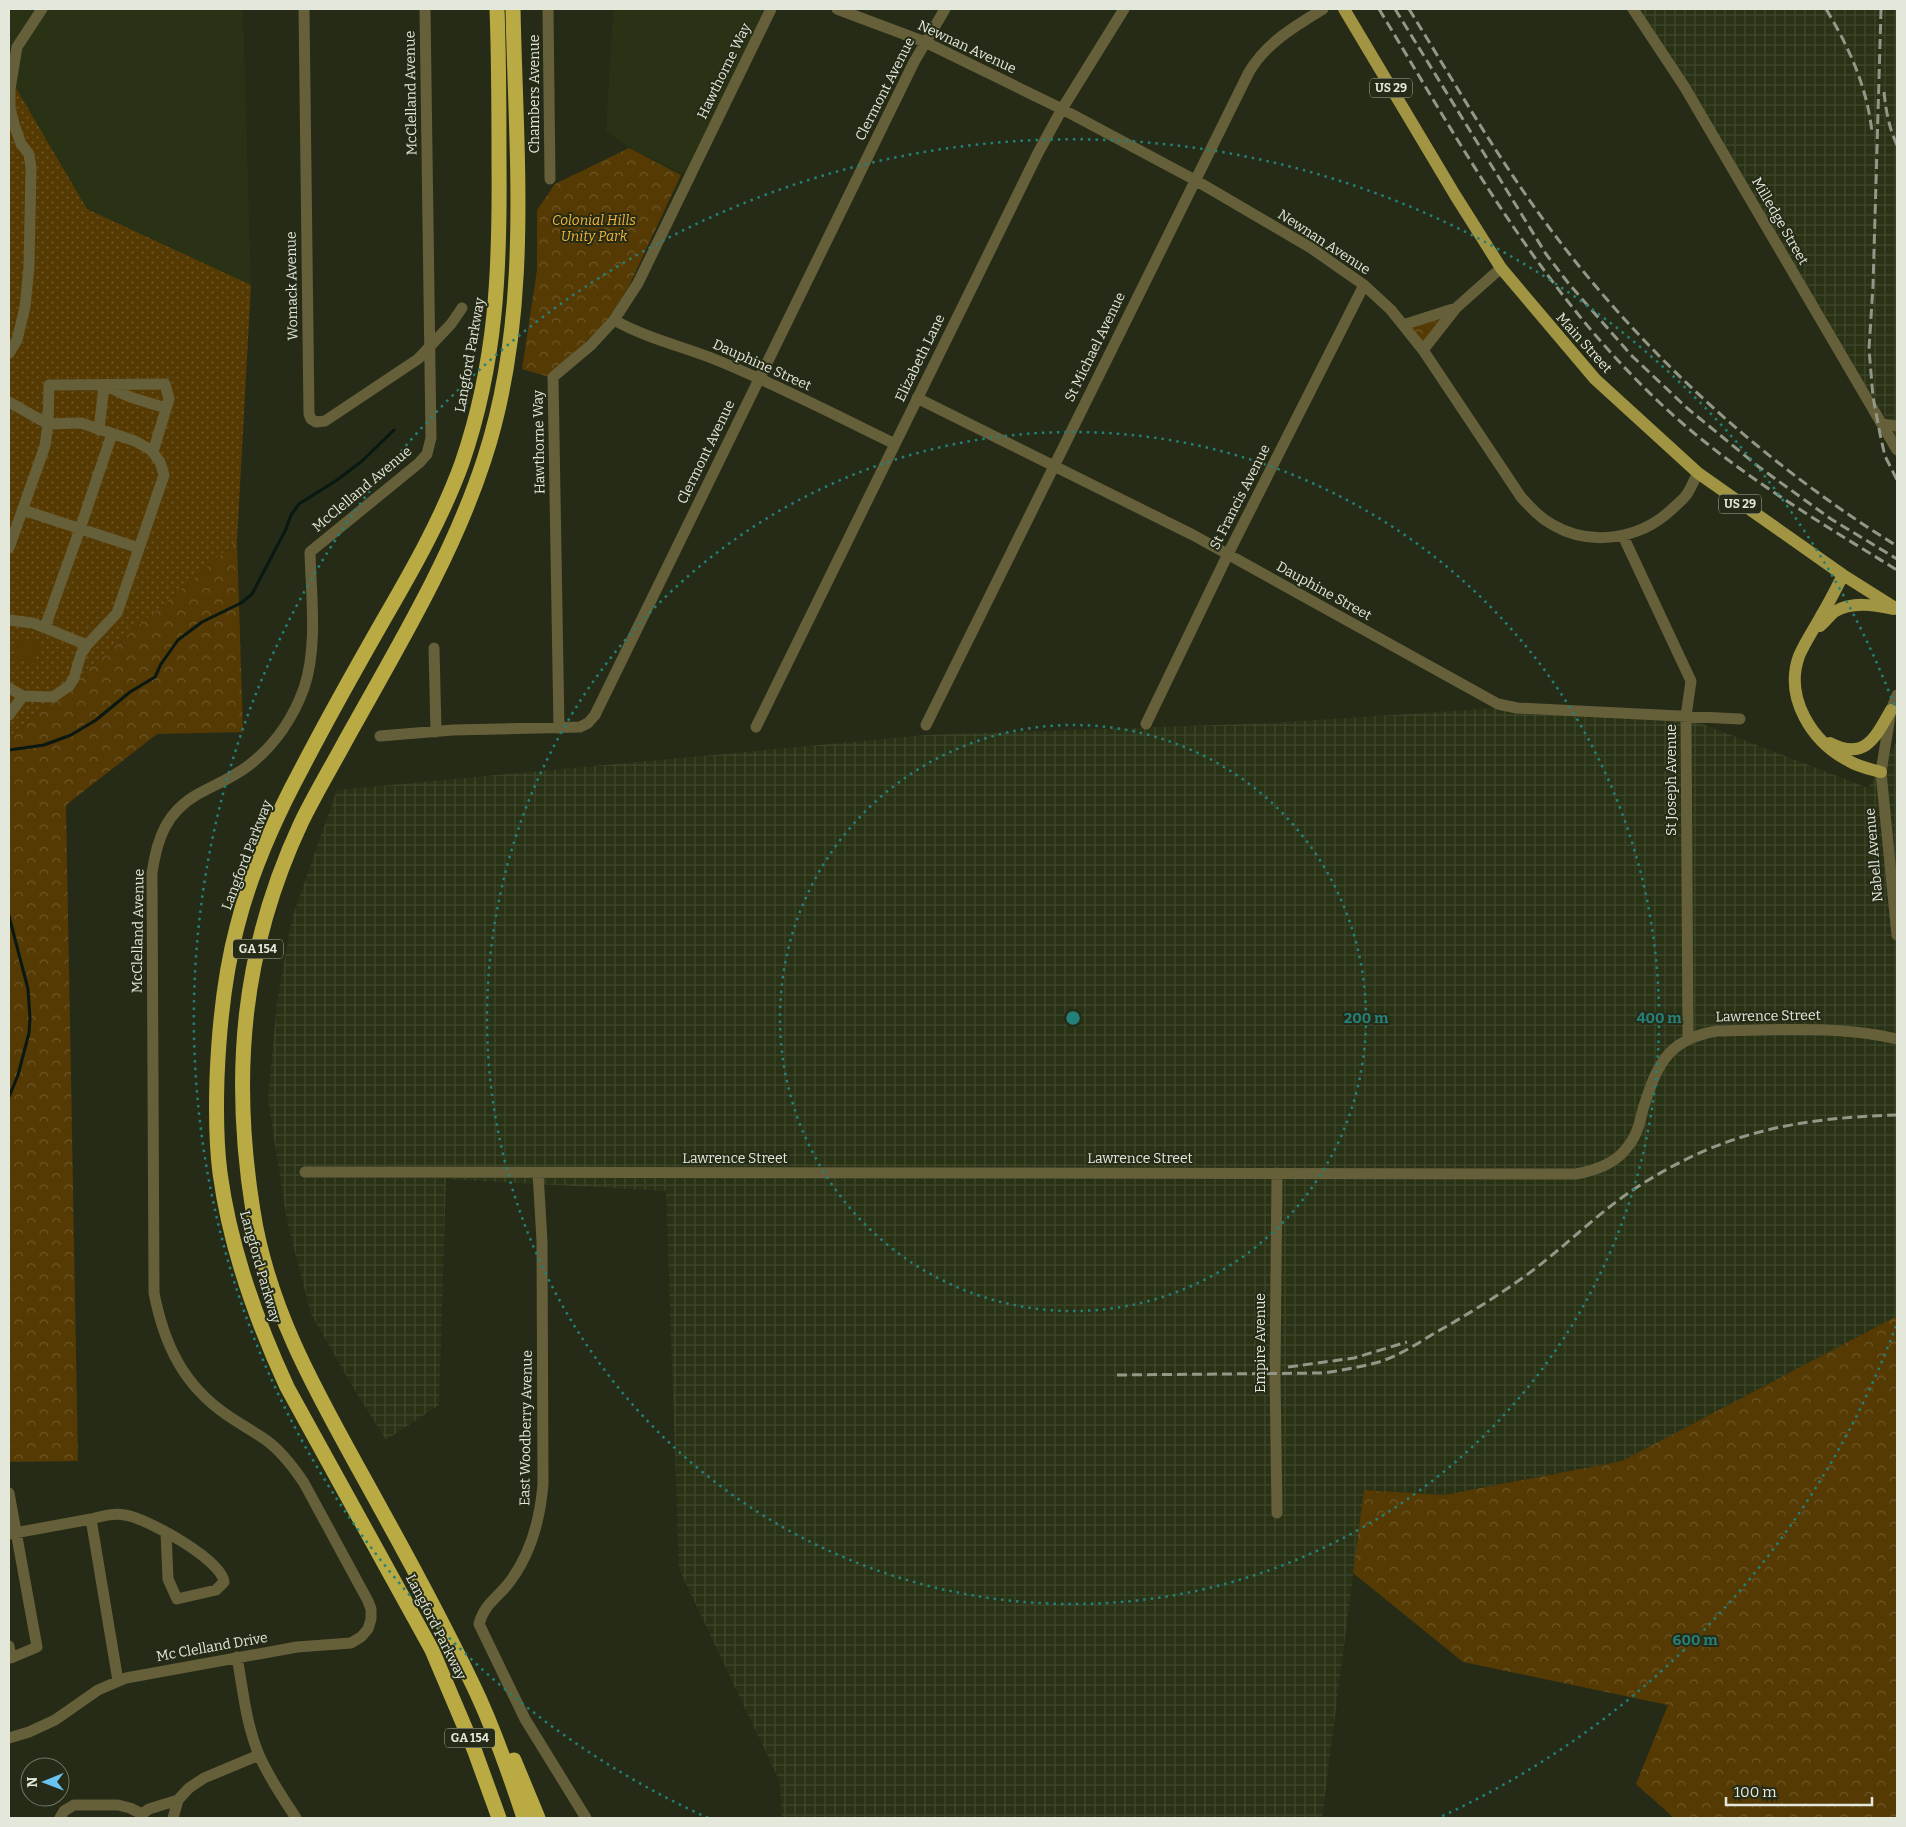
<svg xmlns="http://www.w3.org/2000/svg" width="1906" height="1827" font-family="Bitter,serif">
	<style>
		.built { fill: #2a3216 }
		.industrial { fill: url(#industrial-grid) }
		.grass { fill: url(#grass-dots) }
		.forest { fill: url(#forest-crowns) }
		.garden { fill: #553a04 }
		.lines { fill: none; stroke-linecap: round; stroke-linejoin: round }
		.stream { stroke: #091812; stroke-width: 3 }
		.street { stroke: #655f3a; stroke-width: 11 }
		.primary { stroke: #a19543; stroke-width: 12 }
		.highway { stroke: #b9aa44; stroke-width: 15 }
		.rail { stroke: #929787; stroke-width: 3; stroke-dasharray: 10 5; stroke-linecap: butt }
		.ring { fill: none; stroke: #248179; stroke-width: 2.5; stroke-dasharray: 2.5 5 }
		.labels { text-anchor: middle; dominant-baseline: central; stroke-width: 4; stroke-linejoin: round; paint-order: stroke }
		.shield { fill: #252b16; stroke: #aaafa0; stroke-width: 1 }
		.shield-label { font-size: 12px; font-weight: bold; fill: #e3e8db }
		.street-label { font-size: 14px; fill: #e3e8db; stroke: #252b16 }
		.park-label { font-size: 14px; font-style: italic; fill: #f5b435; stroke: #252b16 }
		.centre { fill: #248179; stroke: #252b16; stroke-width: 2.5 }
		.ring-label { font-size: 15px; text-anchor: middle; font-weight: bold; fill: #248179; stroke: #252b16; stroke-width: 4; stroke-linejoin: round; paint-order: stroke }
	</style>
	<defs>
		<pattern id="industrial-grid" width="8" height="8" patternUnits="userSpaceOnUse" patternTransform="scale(1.25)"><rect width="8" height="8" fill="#2a3216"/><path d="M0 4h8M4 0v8" fill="none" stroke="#3e462c"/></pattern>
		<pattern id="grass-dots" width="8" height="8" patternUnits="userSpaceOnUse" patternTransform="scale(1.25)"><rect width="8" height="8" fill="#553a04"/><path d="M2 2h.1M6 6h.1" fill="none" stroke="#6d5628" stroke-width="1.8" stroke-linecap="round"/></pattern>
		<pattern id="forest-crowns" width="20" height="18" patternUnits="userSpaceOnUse" patternTransform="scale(1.25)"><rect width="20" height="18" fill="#553a04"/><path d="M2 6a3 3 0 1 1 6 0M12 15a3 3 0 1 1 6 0" fill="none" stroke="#6d5628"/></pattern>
	</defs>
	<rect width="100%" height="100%" fill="#252b16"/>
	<path class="built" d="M9,9H243L251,285L87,209L9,76Z
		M613,9H766L693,179L629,148L606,131Z"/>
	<path class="industrial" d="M1629,9H1897V446L1891,451L1886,418Z
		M1513,707L1687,718L1868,788L1897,741V1316L1622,1461L1444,1495L1364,1490L1322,1818H782L780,1782L679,1569L666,1191L446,1179L439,1405L386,1440L351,1384L311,1314L287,1221L268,1100L277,1001L292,918L337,790L926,735L1272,723Z"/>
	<path class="grass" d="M9,76L87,209L251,285L237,541L9,737Z"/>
	<path class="forest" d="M629,148L681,175L629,286L612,313L601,327L549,377L522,369L537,270V210L555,184Z
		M1450,310L1421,347L1405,327Z
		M237,541L243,732L157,734L66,805L78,1461L9,1462V737Z
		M1897,1316V1818H1674L1636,1784L1668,1705L1463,1662L1353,1573L1364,1490L1444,1495L1622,1461Z"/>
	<path class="garden" d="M19,636L40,643L34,664L13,658Z"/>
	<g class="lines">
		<path class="stream" d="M9,750L44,745L71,735L96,720L130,692L155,677L161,664L178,640L202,622L241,603L252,594L286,529L291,515L299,504L337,480L362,461L394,430
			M9,916L28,989L30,1018L29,1033L18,1075L9,1097"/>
		<path class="street" d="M304,9L309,414L311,419L316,422L325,421L418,359L451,324L462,308
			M548,9L550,179
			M837,9L925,42L1062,109L1195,180L1311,248L1364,285L1391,310L1423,350L1521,497C1531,508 1540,518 1553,525C1591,547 1640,539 1671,510C1676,505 1683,500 1687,494C1691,488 1694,480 1698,473
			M1633,9L1684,86L1897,450
			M614,320C646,338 681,346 714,359C776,384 835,415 895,444
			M1403,325L1456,308
			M1423,350L1456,308L1501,268
			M9,353L17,340L25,307L29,267L31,168L29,154L21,144L14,124L10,108V89L17,47L42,9
			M917,398L1193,535L1498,704L1517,708L1740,719
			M9,402L48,424L81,423L135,441L151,450L160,462L164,475L117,613L87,645L81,654L74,678L69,686L53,697L23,696L9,715
			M1882,424L1897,426
			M99,430L104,385L130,397L166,408
			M23,510L139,548
			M1623,536L1691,681L1686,716L1688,1039
			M9,548L45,446L48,424L49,385L165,384L169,399L153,452
			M9,620L33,623L87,645
			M45,627L80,529L112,434
			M434,648L436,732
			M9,688L23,696
			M1897,695L1891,710L1881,772L1897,935
			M1146,724L1228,554L1364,285
			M926,725L1249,72C1267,42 1294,27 1323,9
			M756,727L1038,153L1062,109L1124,9
			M559,728L553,377L591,345L614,320L638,283L771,9
			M380,736L453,730L580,727L588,723L595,715L914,62L945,9
			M305,1172L1576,1174C1597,1170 1617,1163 1629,1145C1637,1135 1640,1122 1643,1109C1657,1065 1667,1039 1717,1031C1777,1030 1838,1025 1897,1039
			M538,1173L542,1241L543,1484C540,1520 531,1555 508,1584C496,1599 484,1605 479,1624L525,1719L586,1818
			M9,1493L37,1647L11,1658L9,1646
			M1277,1513L1275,1374L1277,1173
			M9,1534L91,1519
			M237,1657C243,1690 246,1724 259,1755C269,1778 283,1798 296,1818
			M118,1681L91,1519C103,1516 113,1513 125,1515C147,1518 222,1560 224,1582L216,1590L177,1599L168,1579L166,1532
			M9,1738L29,1732L55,1720L98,1690L126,1678L297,1647L351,1643L361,1637L368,1629L371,1619V1609L368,1601L304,1483C294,1468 281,1451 266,1440C253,1431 240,1424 227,1415C183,1385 164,1344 154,1293L152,873C157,839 166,812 198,794C216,784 237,776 253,762C276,743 294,716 304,688C318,647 311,595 310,552L419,463L427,454L431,438L425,9
			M60,1818L64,1811L74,1805H118L130,1808L142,1814
			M141,1818L142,1814L149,1809L178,1800L189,1788L204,1778L259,1755
			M173,1818L178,1800"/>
		<path class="primary" d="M1344,9L1455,195L1501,268L1595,379L1698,473L1843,575L1897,609
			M1843,575C1836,589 1829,603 1821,616C1814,629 1805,642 1799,656C1784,698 1812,742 1849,761C1859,767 1870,769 1881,772
			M1820,626C1825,622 1829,616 1834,612C1852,601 1874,605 1893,609
			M1830,743C1865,761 1875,738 1891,710"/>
		<path class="highway" d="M497,9C499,60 499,111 499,162C500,268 497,361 462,463C442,518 413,569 384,619C356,668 329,716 303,766C276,816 251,871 237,927C224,976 219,1028 217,1078C216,1110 216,1142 220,1173C230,1247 256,1320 287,1387L432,1650L474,1749L499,1818
			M513,9C516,159 532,315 484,460C452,558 397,648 347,738C332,766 315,794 301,823C242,949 231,1074 253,1211C270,1321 330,1415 382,1511C413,1567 444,1625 472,1683C493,1726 509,1772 524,1818
			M514,1760L538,1818"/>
		<path class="rail" d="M1379,9C1464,150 1540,290 1661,404C1731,470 1816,520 1897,570
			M1395,9L1546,254L1569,284L1631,355L1687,408L1759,467L1831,519L1897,559
			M1409,9C1454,82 1497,157 1548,226C1642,353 1763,463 1897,546
			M1826,9C1849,47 1867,87 1872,132
			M1881,9L1873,286L1869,349L1873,397L1880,434L1885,456L1897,480
			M1884,92C1886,111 1889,128 1897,145
			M1288,1367L1354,1358L1407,1342
			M1117,1375L1324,1373C1343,1370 1361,1367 1379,1362C1398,1356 1417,1344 1433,1334C1467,1315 1501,1294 1532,1271C1569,1243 1602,1209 1642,1184C1726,1131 1799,1118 1897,1115"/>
	</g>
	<g class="ring">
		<circle cx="1073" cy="1018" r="293"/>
		<circle cx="1073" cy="1018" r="586"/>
		<path d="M1896 1326A879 879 0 0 1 1438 1818M708 1818A879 879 0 1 1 1896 710"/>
	</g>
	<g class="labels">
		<g class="shield">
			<rect x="1370" y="78.5" width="42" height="19" rx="4"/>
			<rect x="1719" y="494.5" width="42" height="19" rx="4"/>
			<rect x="233" y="939.5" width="50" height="19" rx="4"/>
			<rect x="445" y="1728.5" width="50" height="19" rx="4"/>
		</g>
		<g class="shield-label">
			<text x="1391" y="88">US 29</text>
			<text x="1740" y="504">US 29</text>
			<text x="258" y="949">GA 154</text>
			<text x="470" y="1738">GA 154</text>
		</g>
		<g class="street-label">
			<text transform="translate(967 47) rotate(25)">Newnan Avenue</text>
			<text transform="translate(724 71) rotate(-64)">Hawthorne Way</text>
			<text transform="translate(885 89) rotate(-63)">Clermont Avenue</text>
			<text transform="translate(411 93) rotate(-91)">McClelland Avenue</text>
			<text transform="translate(534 94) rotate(-90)">Chambers Avenue</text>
			<text transform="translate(1780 221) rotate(60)">Milledge Street</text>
			<text transform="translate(1324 242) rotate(33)">Newnan Avenue</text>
			<text transform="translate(292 286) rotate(-91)">Womack Avenue</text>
			<text transform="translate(1584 343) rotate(48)">Main Street</text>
			<text transform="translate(1095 347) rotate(-64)">St Michael Avenue</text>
			<text transform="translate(470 355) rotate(-80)">Langford Parkway</text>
			<text transform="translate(920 358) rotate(-64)">Elizabeth Lane</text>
			<text transform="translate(762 365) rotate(24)">Dauphine Street</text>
			<text transform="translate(539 442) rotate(-91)">Hawthorne Way</text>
			<text transform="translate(706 452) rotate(-64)">Clermont Avenue</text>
			<text transform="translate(362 489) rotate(-40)">McClelland Avenue</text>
			<text transform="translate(1240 497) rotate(-63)">St Francis Avenue</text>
			<text transform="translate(1324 591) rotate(29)">Dauphine Street</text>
			<text transform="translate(1671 780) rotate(-90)">St Joseph Avenue</text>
			<text transform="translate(247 855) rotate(-69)">Langford Parkway</text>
			<text transform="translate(1874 855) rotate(-95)">Nabell Avenue</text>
			<text transform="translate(138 931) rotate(-89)">McClelland Avenue</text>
			<text transform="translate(1768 1016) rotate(-1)">Lawrence Street</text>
			<text x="735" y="1158">Lawrence Street</text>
			<text x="1140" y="1158">Lawrence Street</text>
			<text transform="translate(260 1267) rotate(74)">Langford Parkway</text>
			<text transform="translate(1260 1343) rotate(-90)">Empire Avenue</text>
			<text transform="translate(526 1428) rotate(-89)">East Woodberry Avenue</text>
			<text transform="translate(436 1627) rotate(63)">Langford Parkway</text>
			<text transform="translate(212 1647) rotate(-10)">Mc Clelland Drive</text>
		</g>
		<g class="park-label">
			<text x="594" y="220">Colonial Hills<tspan x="594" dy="16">Unity Park</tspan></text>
		</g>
	</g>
	<circle cx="1073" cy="1018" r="8" class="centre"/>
	<g class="ring-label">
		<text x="1366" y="1023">200 m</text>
		<text x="1659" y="1023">400 m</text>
		<text x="1695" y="1645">600 m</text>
	</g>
	<rect width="1906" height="1827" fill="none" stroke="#e3e8db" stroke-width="20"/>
	<g transform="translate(45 1782) rotate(269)"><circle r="24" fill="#252b16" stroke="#717765"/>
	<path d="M0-4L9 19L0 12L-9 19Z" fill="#69c3f1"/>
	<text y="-8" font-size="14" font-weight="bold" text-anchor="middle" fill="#e3e8db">N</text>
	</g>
	<path d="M1726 1797v8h146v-8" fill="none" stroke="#e3e8db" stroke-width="2.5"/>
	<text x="1734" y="1797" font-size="15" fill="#e3e8db" stroke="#252b16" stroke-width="4" paint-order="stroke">100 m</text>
</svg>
